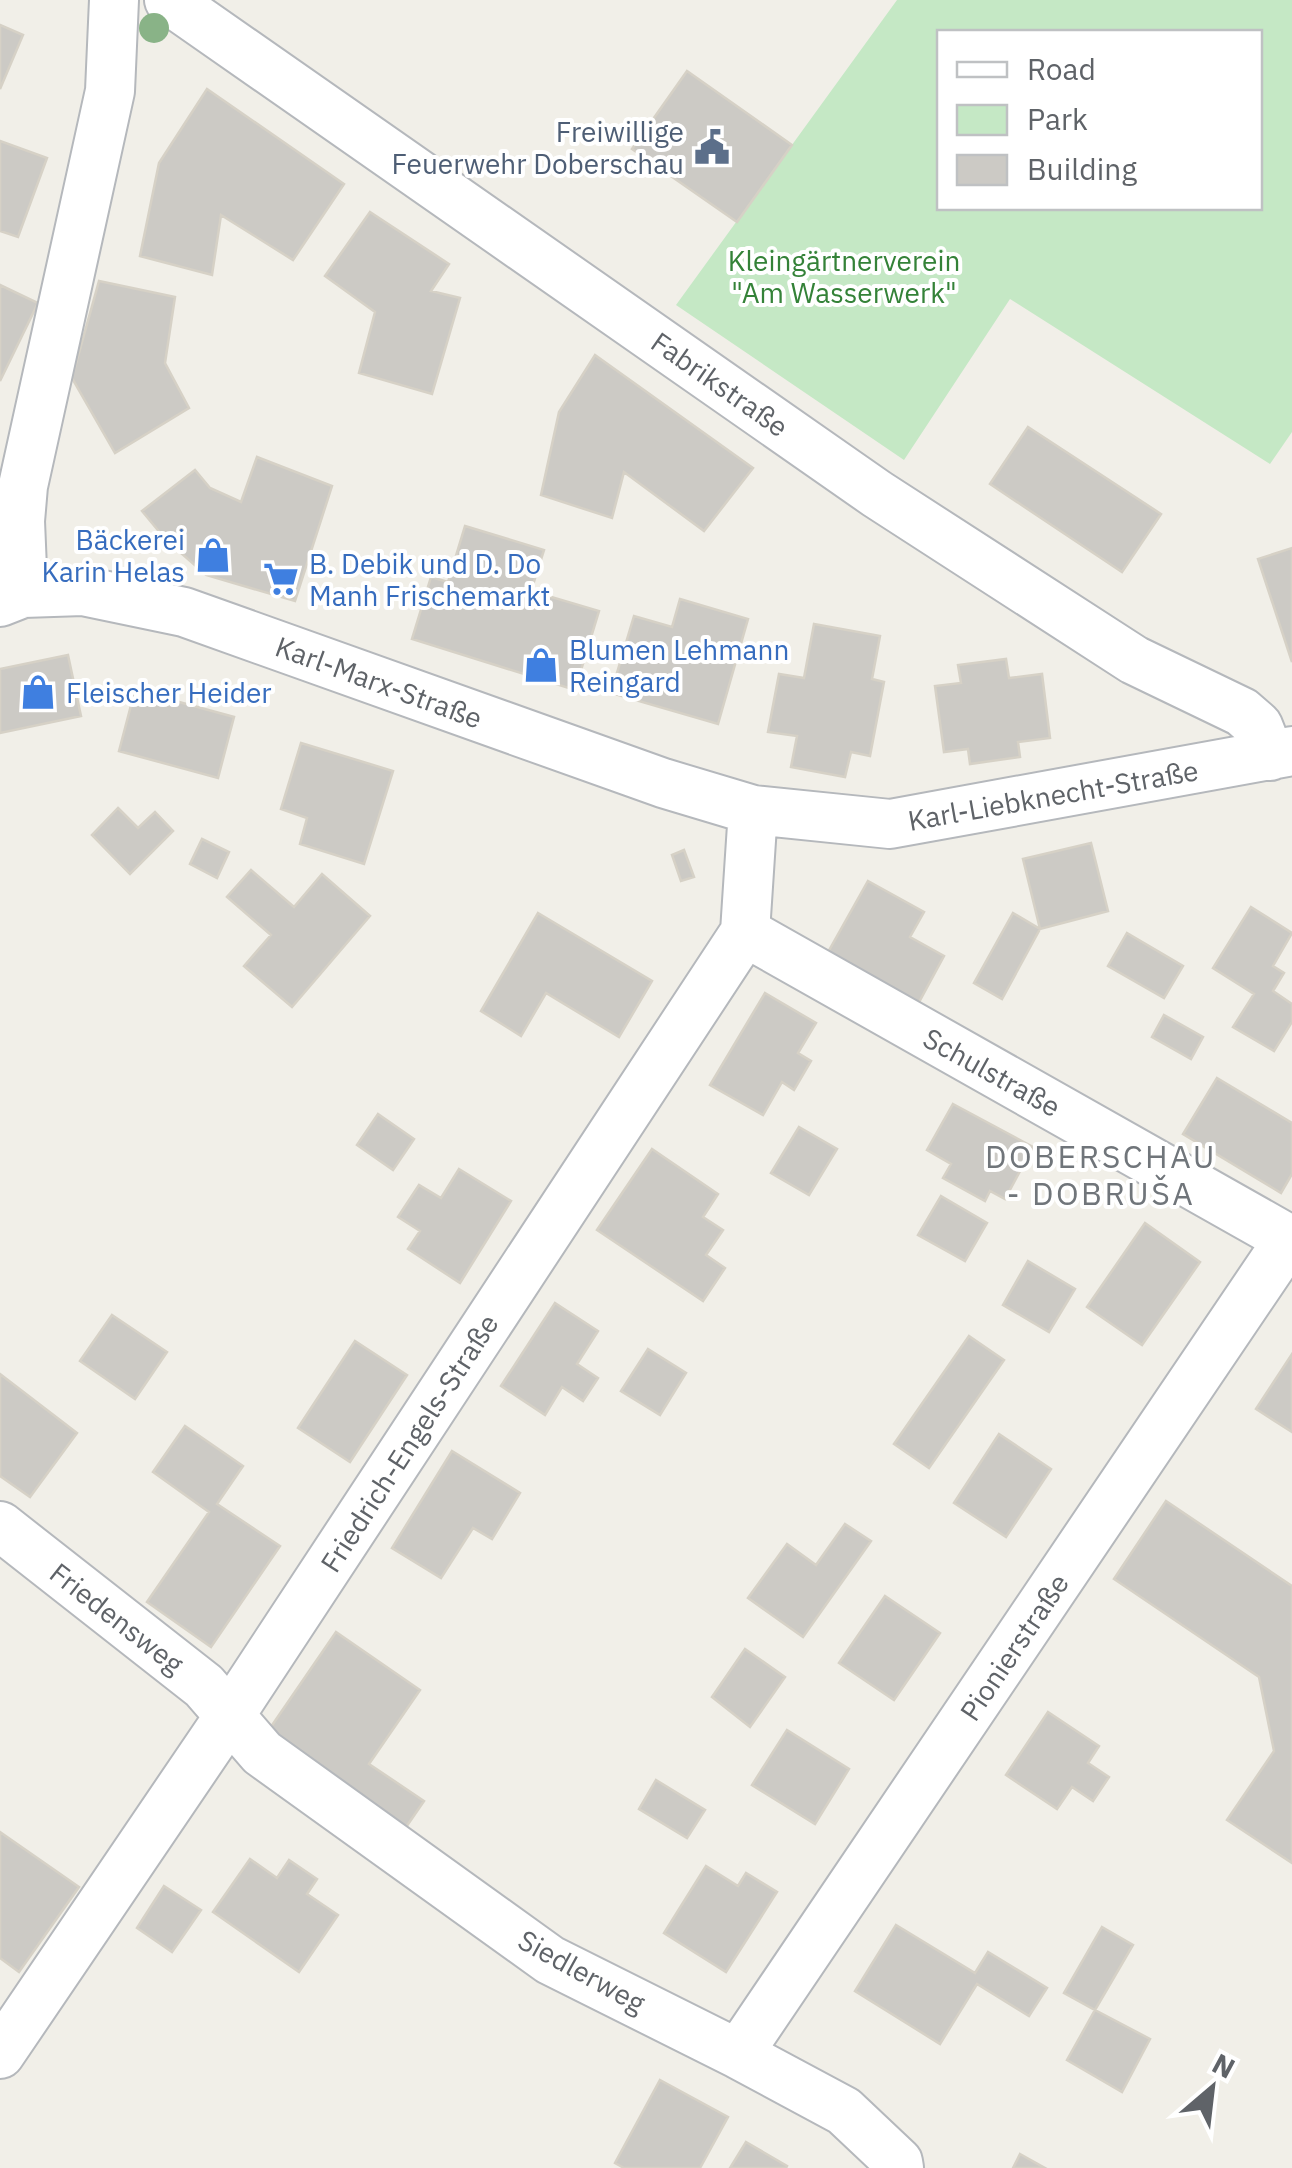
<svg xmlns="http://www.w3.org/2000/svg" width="1292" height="2168" font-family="'IBM Plex Sans',sans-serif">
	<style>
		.green { fill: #c5e8c5; fill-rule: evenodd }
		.building { fill: #cccac5; stroke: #d6d1c6; stroke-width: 2.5 }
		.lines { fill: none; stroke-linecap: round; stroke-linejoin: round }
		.minor-casing { stroke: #b5b8bc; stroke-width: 52 }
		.minor { stroke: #fff; stroke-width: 48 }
		.tree { fill: #89b387 }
		.labels { text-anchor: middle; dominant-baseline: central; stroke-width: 8; stroke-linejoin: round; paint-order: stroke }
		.service-label { font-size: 28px; fill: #4e5e75; stroke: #fff; text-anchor: end }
		.park-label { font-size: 28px; fill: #348238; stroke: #fff }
		.street-label { font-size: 28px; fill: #5f6368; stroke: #fff }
		.shop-label { font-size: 28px; fill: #366cbe; stroke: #fff; text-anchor: start }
		.quarter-label { font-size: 32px; letter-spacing: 2.5px; fill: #70757a; stroke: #fff }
	</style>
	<rect width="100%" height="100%" fill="#f1efe8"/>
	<path class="green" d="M897,0H1292V432L1270,464L1010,299L904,460L676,305ZM939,32H1260V208H939Z"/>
	<path class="building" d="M0,25L23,35L0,89Z
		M687,71L792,145L737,222L632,149Z
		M207,89L344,184L293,260L221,215L212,275L140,256L159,163Z
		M0,141L47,158L18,237L0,231Z
		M370,212L449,264L431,291L460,298L432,394L359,373L375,312L325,276Z
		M99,281L175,297L165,363L189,408L115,453L72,378Z
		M0,285L38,303L0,381Z
		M595,355L753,468L704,531L624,472L612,518L541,495L559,412Z
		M1028,427L1161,514L1122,572L990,484Z
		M257,457L332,486L295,601L206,575L166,540L142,511L195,470L210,488L241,502Z
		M465,526L544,550L531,591L599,611L575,690L412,639L431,577L448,582Z
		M1292,548V662L1258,559Z
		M680,599L748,619L718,724L611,693L634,616L672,627Z
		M814,624L880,636L872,679L884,682L870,756L851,752L845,777L791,767L797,736L768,732L779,674L804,678Z
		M68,655L81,716L0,733V669Z
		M1006,659L1009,678L1042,674L1050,738L1018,742L1020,757L970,764L968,749L944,752L935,686L961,683L958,665Z
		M135,690L234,717L218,778L119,751Z
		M301,743L393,771L364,864L300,844L307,818L281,809Z
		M118,808L138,828L155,812L173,831L130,874L92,835Z
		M202,839L229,852L217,878L190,864Z
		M1091,843L1108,911L1040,929L1023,859Z
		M684,850L694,877L681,881L672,855Z
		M251,870L294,907L322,874L370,916L292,1007L244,966L271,935L227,897Z
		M868,881L924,912L910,937L944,956L918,1004L827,954Z
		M1251,907L1292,933L1273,966L1284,973L1273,991L1292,1004V1022L1274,1051L1233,1027L1254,994L1213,968Z
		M538,913L652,981L619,1037L546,993L521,1036L481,1011Z
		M1013,913L1040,929L1002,999L974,983Z
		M1127,933L1183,966L1164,998L1108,966Z
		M765,993L816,1023L798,1053L811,1061L794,1090L782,1082L763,1115L710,1085Z
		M1164,1015L1203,1037L1191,1059L1152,1037Z
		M1217,1078L1292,1123V1174L1281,1193L1183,1134Z
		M953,1104L1033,1147L1005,1199L990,1191L985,1201L943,1178L951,1164L927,1150Z
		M378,1114L414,1139L393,1170L357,1145Z
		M799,1127L837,1149L809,1195L771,1173Z
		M652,1149L718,1194L703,1217L723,1230L706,1255L725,1268L703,1301L597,1230Z
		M459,1169L511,1201L460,1283L408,1249L420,1231L398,1217L419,1185L441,1198Z
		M941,1196L987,1223L965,1261L918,1235Z
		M1145,1223L1200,1262L1142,1345L1087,1307Z
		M1028,1261L1075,1289L1049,1332L1003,1305Z
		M555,1303L598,1331L577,1364L598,1378L583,1401L562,1387L545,1415L501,1386Z
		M112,1315L167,1352L135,1399L80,1361Z
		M969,1336L1004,1360L929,1468L894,1444Z
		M355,1341L407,1375L350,1462L298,1428Z
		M648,1349L686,1373L660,1415L621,1391Z
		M1292,1354V1432L1256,1409Z
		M0,1374L77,1433L30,1497L0,1476Z
		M185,1426L243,1466L217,1504L280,1546L211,1647L147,1602L209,1512L153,1472Z
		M999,1434L1051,1469L1006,1537L954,1503Z
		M452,1451L520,1493L492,1539L473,1528L441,1578L392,1548Z
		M1166,1501L1292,1586V1863L1227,1820L1274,1751L1259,1677L1114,1579Z
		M845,1524L871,1541L803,1637L748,1598L787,1544L816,1565Z
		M885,1596L940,1633L894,1700L839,1663Z
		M336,1632L420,1690L369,1764L424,1801L402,1833L264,1737Z
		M745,1649L785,1677L750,1727L712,1697Z
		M1048,1712L1099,1746L1088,1763L1109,1777L1093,1801L1072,1787L1057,1809L1006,1775Z
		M787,1730L849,1769L815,1824L752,1785Z
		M656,1780L705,1810L687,1838L639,1809Z
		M0,1832L79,1887L19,1972L0,1958Z
		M250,1859L277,1878L289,1860L317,1879L307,1894L338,1915L299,1972L213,1912Z
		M706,1866L738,1886L746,1873L777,1892L726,1972L664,1933Z
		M164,1886L201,1910L172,1952L137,1928Z
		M896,1925L975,1973L988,1952L1047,1988L1029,2016L977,1984L940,2044L855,1991Z
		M1102,1927L1133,1945L1095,2010L1064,1993Z
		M1095,2010L1150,2039L1122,2092L1067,2060Z
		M660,2080L728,2117L700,2168H624L615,2163Z
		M746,2142L787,2166L786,2168H730Z
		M1020,2154L1045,2168H1013Z"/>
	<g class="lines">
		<defs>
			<path id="minor" d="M169,0L877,494L1134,660L1242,712L1258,726L1270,756
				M23,593L20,521L23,486L110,91L114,0
				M0,602L23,593L83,591L184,612L663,783L753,810L890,824L1292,751
				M745,932L1292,1241
				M0,1526L204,1686L262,1753L550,1960L738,2054L844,2111L898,2162L899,2168
				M0,2054L230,1715L745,932L753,810
				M738,2054L1289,1239"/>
		</defs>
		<use href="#minor" class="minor-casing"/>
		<use href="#minor" class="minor"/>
	</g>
	<circle class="tree" cx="154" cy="28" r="15"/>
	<defs>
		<symbol id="civic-bare" viewBox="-9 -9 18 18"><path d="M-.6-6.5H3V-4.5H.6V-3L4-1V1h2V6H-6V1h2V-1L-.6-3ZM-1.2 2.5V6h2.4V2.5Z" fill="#5c6f8a" stroke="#fff" stroke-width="2.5" paint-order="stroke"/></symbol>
		<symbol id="shop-bare" viewBox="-9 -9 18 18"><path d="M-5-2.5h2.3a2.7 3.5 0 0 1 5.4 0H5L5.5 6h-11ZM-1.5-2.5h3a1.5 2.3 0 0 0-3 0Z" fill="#3f7fe0" stroke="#fff" stroke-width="2.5" paint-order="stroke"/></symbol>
		<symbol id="supermarket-bare" viewBox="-9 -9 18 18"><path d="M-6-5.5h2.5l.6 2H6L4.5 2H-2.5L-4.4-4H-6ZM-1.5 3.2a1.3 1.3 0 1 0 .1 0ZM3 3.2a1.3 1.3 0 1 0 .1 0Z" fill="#3f7fe0" stroke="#fff" stroke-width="2.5" paint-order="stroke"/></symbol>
	</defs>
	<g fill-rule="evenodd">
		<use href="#civic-bare" x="687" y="122" width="50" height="50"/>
		<use href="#shop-bare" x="188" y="530" width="50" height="50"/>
		<use href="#supermarket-bare" x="256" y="554" width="50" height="50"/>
		<use href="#shop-bare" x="516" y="640" width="50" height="50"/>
		<use href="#shop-bare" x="13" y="667" width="50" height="50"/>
	</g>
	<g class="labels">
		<g class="service-label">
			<text x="684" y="131">Freiwillige<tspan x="684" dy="32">Feuerwehr Doberschau</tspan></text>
		</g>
		<g class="park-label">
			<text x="844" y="260">Kleingärtnerverein<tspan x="844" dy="32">"Am Wasserwerk"</tspan></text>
		</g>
		<g class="street-label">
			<text transform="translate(720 384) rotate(35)">Fabrikstraße</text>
			<text transform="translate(379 682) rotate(20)">Karl-Marx-Straße</text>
			<text transform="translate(1053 795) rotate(-10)">Karl-Liebknecht-Straße</text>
			<text transform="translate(992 1072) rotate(29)">Schulstraße</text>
			<text transform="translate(409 1443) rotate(-57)">Friedrich-Engels-Straße</text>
			<text transform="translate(117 1618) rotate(38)">Friedensweg</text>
			<text transform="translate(1014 1647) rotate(-56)">Pionierstraße</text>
			<text transform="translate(582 1971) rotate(29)">Siedlerweg</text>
		</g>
		<g class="shop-label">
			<text x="185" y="539" text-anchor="end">Bäckerei<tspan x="185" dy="32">Karin Helas</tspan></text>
			<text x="309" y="563">B. Debik und D. Do<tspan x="309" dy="32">Manh Frischemarkt</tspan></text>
			<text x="569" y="649">Blumen Lehmann<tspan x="569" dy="32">Reingard</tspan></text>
			<text x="66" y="692">Fleischer Heider</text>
		</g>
		<g class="quarter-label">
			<text x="1101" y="1156">DOBERSCHAU<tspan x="1101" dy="37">- DOBRUŠA</tspan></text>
		</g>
	</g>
	<rect x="937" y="30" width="325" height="180" fill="#ffffff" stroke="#bfc1c3" stroke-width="2.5"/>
	<rect x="957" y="62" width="50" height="15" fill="#ffffff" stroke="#bfc1c3" stroke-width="2.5"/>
	<text x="1027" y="80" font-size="30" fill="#5f6368">Road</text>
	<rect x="957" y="105" width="50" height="30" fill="#c5e8c5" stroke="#bfc1c3" stroke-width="2.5"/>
	<text x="1027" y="130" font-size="30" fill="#5f6368">Park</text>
	<rect x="957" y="155" width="50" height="30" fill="#cccac5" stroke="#bfc1c3" stroke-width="2.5"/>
	<text x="1027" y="180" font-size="30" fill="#5f6368">Building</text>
	<g transform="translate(1212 2088) rotate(28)" stroke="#ffffff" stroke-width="8" paint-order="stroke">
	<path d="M0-8L18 38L0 25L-18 38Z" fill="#5f6368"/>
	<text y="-15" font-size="28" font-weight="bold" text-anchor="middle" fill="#5f6368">N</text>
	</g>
</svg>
